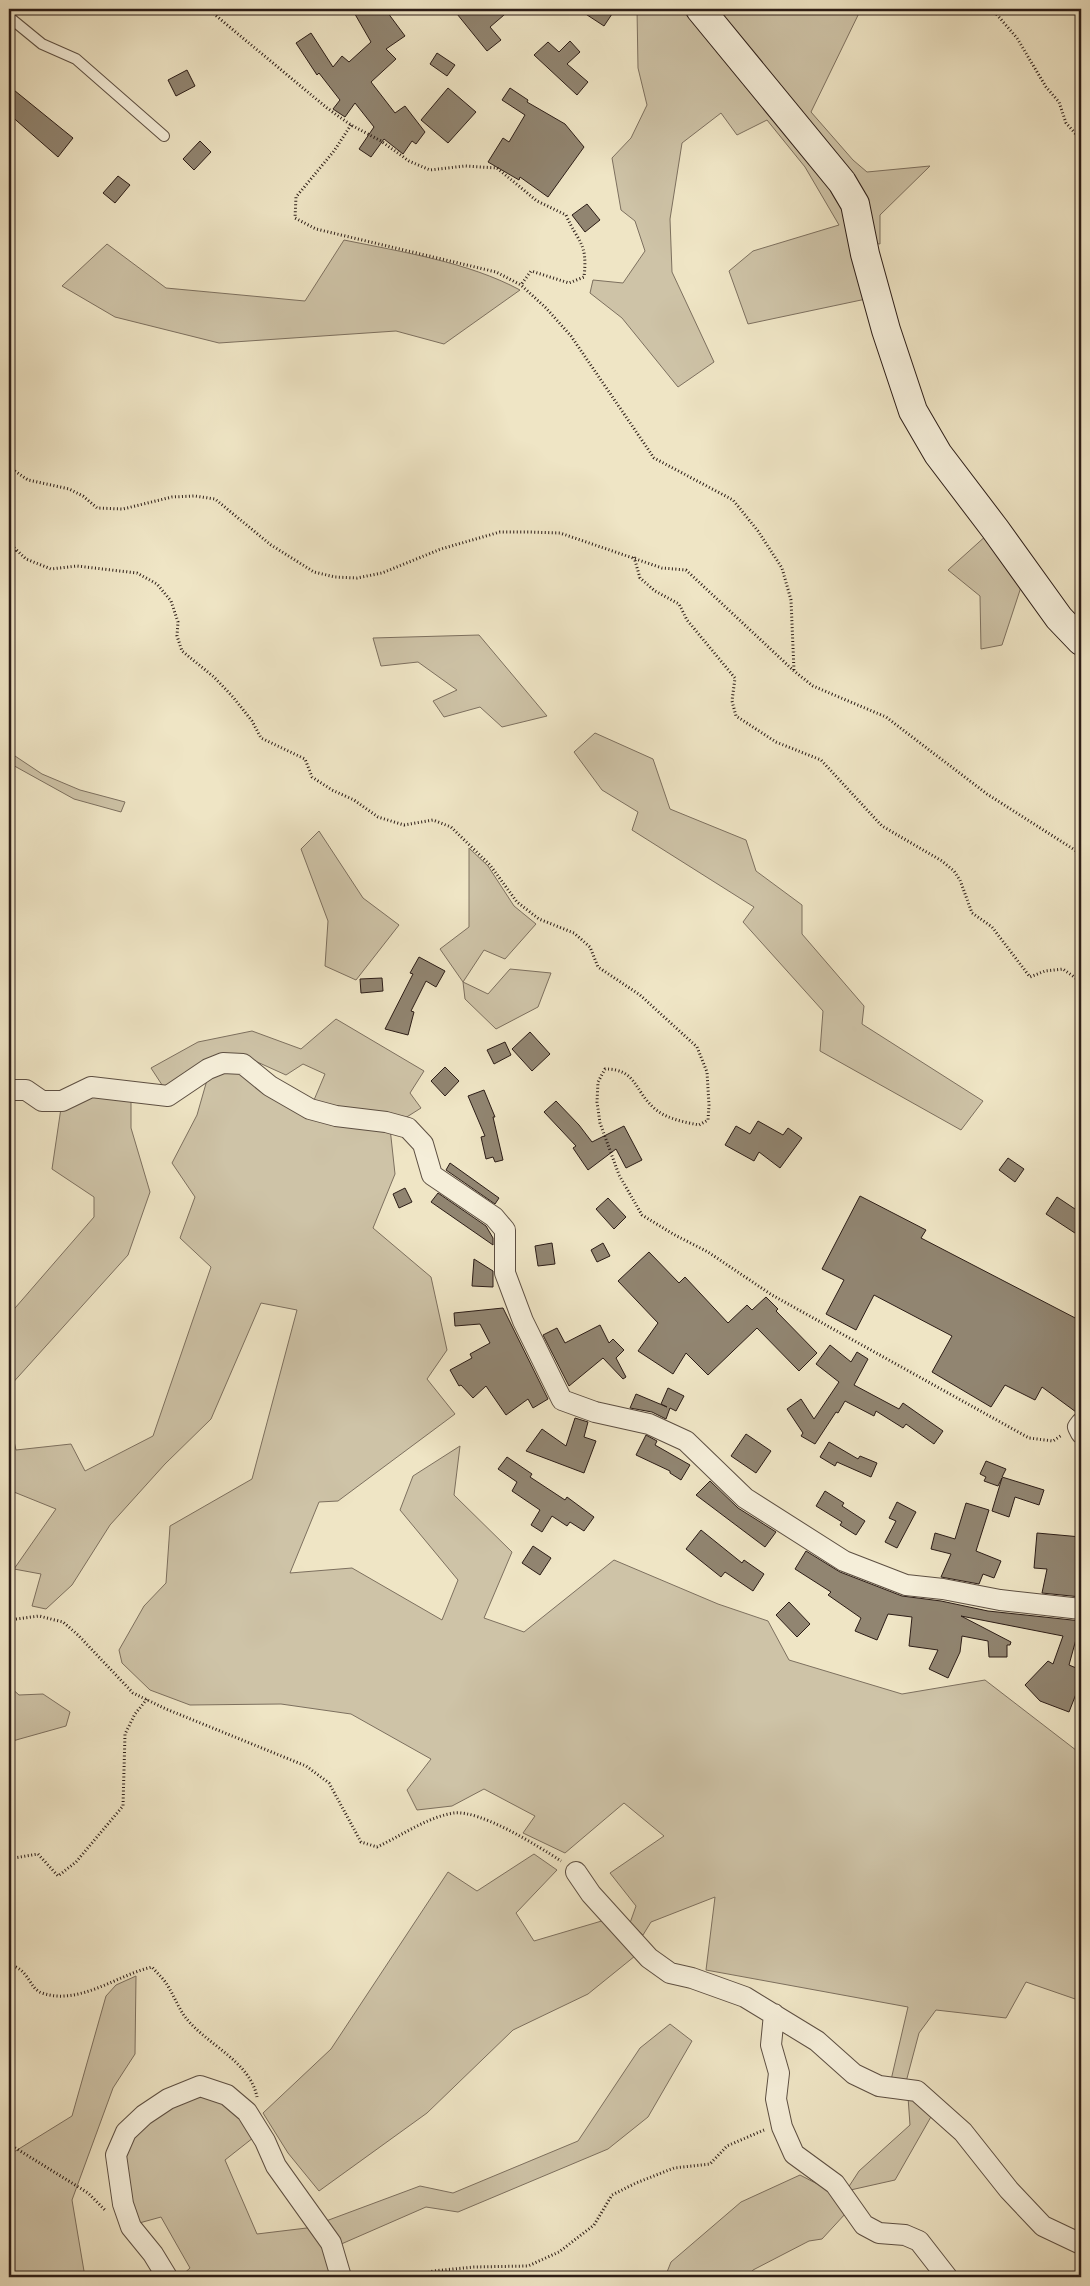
<svg xmlns="http://www.w3.org/2000/svg" width="1090" height="2286" font-family="'Libre Bodoni',serif">
	<style>
		.green { fill: #cec3a7; stroke: #7d705f }
		.building { fill: #918571; stroke: #2c1d17 }
		.lines { fill: none; stroke-linecap: round; stroke-linejoin: round }
		.lane-casing { stroke: #5d4f42; stroke-width: 12 }
		.street-casing { stroke: #5d4f42; stroke-width: 22 }
		.secondary-casing { stroke: #2c1d17; stroke-width: 30 }
		.path { stroke: #2c1d17; stroke-width: 3; stroke-dasharray: 1 2.5; stroke-linecap: butt }
		.lane { stroke: #f5eed9; stroke-width: 10 }
		.street { stroke: #f5eed9; stroke-width: 20 }
		.secondary { stroke: #f5eed9; stroke-width: 28 }
	</style>
	<rect width="100%" height="100%" fill="#efe5c5"/>
	<filter id="stains"><feTurbulence type="fractalNoise" baseFrequency=".004" numOctaves="4"/><feColorMatrix values="0 0 0 0 .2 0 0 0 0 .09 0 0 0 0 .02 0 0 0 .5 -.17"/></filter>
	<radialGradient id="worn" r=".72"><stop offset=".6" stop-color="#630" stop-opacity="0"/><stop offset="1" stop-color="#630" stop-opacity=".3"/></radialGradient>
	<path class="green" d="M637,9H692L773,111L848,214L866,299L748,324L729,271L753,251L839,225L805,167L767,120L737,135L721,113L682,143L670,219L672,272L714,362L678,387L622,318L590,293L593,280L623,283L645,251L635,221L621,210L612,158L631,138L647,105L638,68Z
		M716,9H861L811,112L853,160L867,172L930,166L880,215V244L871,243Z
		M344,240C402,252 468,262 520,290L444,344L396,331L219,343L115,317L62,286L107,244L166,288L305,301Z
		M988,534L1022,584L1002,645L981,649L980,596L948,570Z
		M479,635L547,716L502,727L480,707L444,717L433,701L457,690L418,662L381,666L373,638Z
		M595,733L653,759L670,809L746,840L756,871L802,905V934L864,1006L862,1024L983,1101L961,1130L820,1051L823,1011L743,922L754,907L632,830L638,812L602,790L574,752Z
		M9,752L42,774L80,790L125,802L121,812L74,799L9,763Z
		M319,831L363,898L399,925L356,980L325,966L328,921L301,849Z
		M469,848L488,866L514,906L536,924L505,959L484,950L463,982L488,994L510,969L551,973L538,1007L496,1029L465,999L463,982L440,949L469,927Z
		M336,1019L424,1071L410,1093L421,1108L402,1120L361,1115L314,1100L325,1074L303,1064L286,1075L255,1061L166,1091L151,1068L198,1042L252,1031L301,1049Z
		M227,1070H242L271,1092L390,1128L395,1174L373,1228L431,1277L447,1350L427,1379L455,1414L338,1501L319,1502L290,1573L352,1568L442,1620L458,1580L400,1510L413,1476L460,1446L454,1495L512,1552L484,1618L524,1632L614,1560L718,1604L768,1621L789,1660L902,1694L985,1680L1081,1754V2001L1026,1982L1006,2018L936,2010L919,2033L906,2082L891,2080L908,2007L706,1970L715,1897L651,1922L643,1935L630,1923L636,1906L610,1873L664,1836L624,1803L565,1853L523,1833L535,1816L484,1789L452,1806L417,1810L407,1790L431,1759L351,1714L281,1704L190,1705L150,1690L122,1663L119,1650L144,1606L166,1583L170,1526L252,1479L297,1310L261,1303L211,1419L165,1464L110,1525L72,1585L46,1609L32,1606L41,1574L14,1569L56,1509L9,1490V1419L16,1450L71,1444L85,1471L153,1436L211,1267L180,1238L195,1197L172,1163L197,1115L207,1080Z
		M97,1094L131,1101V1128L150,1192L128,1255L9,1387V1315L94,1217V1197L52,1169L61,1108Z
		M9,1686L19,1695L43,1694L70,1712L66,1726L9,1742Z
		M534,1854L557,1870L516,1913L534,1941L605,1920L635,1956L588,1994L513,2030L427,2113L319,2191L288,2153L263,2113L331,2049L448,1872L477,1891Z
		M136,1976L135,2054L113,2088L72,2200L85,2277H9V2155L72,2116L106,1996L116,1985Z
		M670,2024L692,2041L648,2117L608,2149L458,2212L426,2207L339,2245L326,2221L420,2186L453,2193L578,2141L640,2048Z
		M191,2091L226,2100L258,2134L225,2160L257,2234L315,2227L334,2264L328,2277H180L190,2268L161,2217L132,2225L121,2169L130,2134Z
		M908,2097L922,2101L932,2115L895,2180L846,2191L859,2171L910,2125Z
		M800,2175L827,2189L846,2213L822,2239L809,2241L753,2270L748,2277H665L671,2262L741,2202Z"/>
	<path class="building" d="M352,9H385L405,36L386,49L396,59L371,82L395,113L405,106L425,132L416,144L412,141L403,154L384,139L371,157L359,149L374,127L355,103L345,117L333,109L340,100L319,73L317,75L296,43L311,33L333,67L342,56L349,62L371,42Z
		M453,9H511L490,27L501,40L487,51Z
		M578,9H604L612,14L604,26Z
		M570,41L580,52L567,64L588,82L577,95L534,55L548,42L559,52Z
		M437,53L455,65L447,76L430,64Z
		M187,70L195,86L176,96L168,80Z
		M9,86L73,138L58,157L9,114Z
		M448,88L476,112L448,143L421,120Z
		M510,88L528,100L527,102L565,124L584,147L548,197L520,177L519,180L488,162L503,138L509,142L525,115L502,100Z
		M200,141L211,152L194,170L183,159Z
		M118,176L130,185L115,203L103,193Z
		M587,204L600,220L585,232L572,215Z
		M419,957L445,971L436,987L426,981L411,1011L414,1012L408,1035L385,1029L413,974L410,973Z
		M382,978L383,991L361,993L360,979Z
		M530,1032L550,1054L532,1071L512,1049Z
		M505,1042L511,1055L494,1064L487,1050Z
		M445,1067L459,1081L445,1096L431,1081Z
		M484,1090L495,1117H493L503,1160L495,1162L493,1157L486,1159L481,1137L485,1136L468,1096Z
		M556,1101L579,1125L592,1142L624,1126L642,1160L626,1168L616,1149L588,1170L573,1148L576,1146L544,1112Z
		M758,1121L783,1135L788,1128L802,1138L780,1168L759,1152L754,1161L725,1145L736,1126L750,1134Z
		M1008,1158L1024,1169L1015,1182L999,1170Z
		M450,1163L499,1198L495,1204L446,1170Z
		M405,1188L412,1202L399,1208L393,1194Z
		M438,1193L486,1226L493,1238V1245L431,1202Z
		M860,1196L926,1230L921,1238L1081,1321V1411L1076,1412L1042,1387L1035,1400L1005,1385L991,1407L932,1372L952,1336L874,1295L856,1330L826,1314L844,1280L822,1269Z
		M1057,1197L1081,1213V1237L1046,1214Z
		M608,1198L626,1217L614,1229L596,1209Z
		M552,1243L555,1264L538,1266L535,1246Z
		M603,1243L610,1256L597,1262L591,1250Z
		M649,1252L679,1283L685,1277L728,1323L747,1305L752,1310L766,1297L778,1309L776,1311L817,1353L799,1371L757,1328L708,1375L686,1353L673,1374L638,1351L658,1323L618,1281Z
		M474,1259L493,1271V1287L472,1286Z
		M503,1308L548,1399L533,1408L528,1399L506,1415L486,1386L473,1398L461,1385L459,1386L450,1370L472,1358L470,1354L490,1343L480,1324L455,1326L454,1313Z
		M600,1325L609,1343L613,1339L624,1350L616,1358L626,1377L623,1379L603,1358L569,1386L543,1335L557,1328L565,1343Z
		M830,1345L851,1362L857,1352L868,1359L854,1385L899,1409L903,1403L943,1431L934,1444L906,1424L903,1428L876,1411L874,1416L845,1401L838,1413L836,1412L815,1444L801,1436L803,1433L787,1409L801,1399L814,1419L839,1382L816,1364Z
		M668,1388L684,1396L676,1411L670,1408L666,1419L652,1412L630,1408L636,1394L667,1407L661,1404Z
		M575,1418L588,1422L584,1437L596,1441L584,1473L526,1451L542,1429L566,1446Z
		M746,1434L771,1451L756,1473L731,1456Z
		M646,1435L657,1441L655,1445L690,1465L681,1480L670,1473V1471L636,1455Z
		M829,1442L858,1459L860,1456L877,1463L871,1477L837,1462L835,1466L820,1457Z
		M507,1457L532,1474L530,1477L565,1500L567,1497L594,1517L584,1531L570,1522L567,1526L552,1516L542,1532L531,1525L540,1510L512,1491L517,1482L498,1469Z
		M986,1461L1006,1469L1002,1477L1044,1490L1039,1505L1015,1497L1009,1517L992,1511L1002,1478L998,1486L984,1481L986,1477L980,1474Z
		M710,1481L738,1508L776,1532L765,1547L696,1495Z
		M825,1491L844,1503L842,1506L865,1521L856,1535L840,1525L842,1522L816,1506Z
		M897,1502L916,1512L897,1548L885,1542L896,1521L889,1518Z
		M966,1503L989,1510L976,1551L1001,1561L994,1578L983,1574L979,1584L941,1577L951,1554L931,1549L935,1533L955,1539Z
		M701,1530L742,1563L744,1560L764,1574L753,1591L725,1572L721,1577L686,1549Z
		M1037,1533L1081,1537V1597L1042,1593L1047,1569L1034,1568Z
		M533,1546L551,1558L540,1575L522,1563Z
		M806,1551L840,1572L902,1596L941,1601L988,1611L1081,1621L1069,1665L1081,1670V1696L1076,1694L1069,1712L1040,1701L1025,1685L1048,1661L1053,1664L1063,1636L961,1616L1011,1642L1010,1645H1007V1657H989L988,1641L962,1636L960,1652L948,1678L929,1669L938,1650L909,1646L912,1617L888,1614L877,1640L855,1631L861,1618L828,1595L831,1592L795,1569Z
		M789,1602L810,1624L797,1637L776,1615Z"/>
	<g class="lines">
		<defs>
			<path id="lane" d="M9,17L42,44L76,59L164,136"/>
			<path id="street" d="M9,1090H26L42,1101H62L91,1087L168,1096L208,1069L223,1063L243,1064L270,1086L310,1109L336,1116L386,1122L408,1128L423,1144L432,1175L494,1217L505,1230V1273L523,1321L562,1400L595,1412L649,1424L686,1441L745,1498L844,1561L906,1585L943,1589L1000,1600L1081,1609
				M1081,1423L1078,1427L1081,1433
				M576,1872L591,1894L649,1958L670,1973L692,1978L745,1997L817,2041L854,2074L879,2086L917,2091L963,2132L1009,2190L1043,2226L1081,2244
				M774,2014L771,2045L779,2073L776,2099L782,2127L794,2154L835,2184L864,2225L879,2233L905,2235L919,2241L947,2277
				M167,2277L153,2254L131,2227L123,2204L116,2155L126,2132L144,2115L168,2099L200,2086L227,2095L247,2112L265,2141L276,2166L331,2243L341,2277"/>
			<path id="secondary" d="M700,9L842,182L855,204L865,254L886,330L913,411L938,454L995,529L1059,618L1081,641"/>
		</defs>
		<use href="#lane" class="lane-casing"/>
		<use href="#street" class="street-casing"/>
		<use href="#secondary" class="secondary-casing"/>
		<path class="path" d="M208,9L327,108L351,125L381,141L409,161L430,170L465,166L497,168L537,201L566,215C578,243 588,242 584,277L569,283L531,271L521,285
			M992,9L1017,38L1046,87L1059,102L1066,123L1081,140
			M351,125L334,151L296,197L295,218L316,229L496,272L521,285L546,308L571,336L654,458L733,500L758,531L782,568L791,600L794,671
			M9,467L28,480L69,489L83,496L97,508L123,509L172,497L195,496L215,499L271,545L314,572L335,577L357,578L382,573L441,549L500,532H529L560,533L662,568L686,570L794,671L813,686L886,717L987,794L1081,854
			M9,543L26,559L51,569L77,566L137,573L157,584L171,601L178,622L177,636L182,651L214,677L233,697L252,721L261,738L305,759L312,777L332,790L354,800L378,817L404,825L433,820L451,827L490,865L517,902L539,919L574,933L590,947L598,967L640,995L697,1047L707,1072L709,1105L708,1120L699,1125C684,1122 667,1119 655,1109C634,1091 637,1069 605,1069L598,1082L597,1102L600,1123L619,1175L642,1215L673,1234L708,1252L772,1295L1029,1438L1053,1441L1062,1435
			M9,547L17,553
			M634,557L640,578L655,591L679,604L687,620L735,678L732,701L736,716L776,742L821,760L882,826L942,861L954,871L960,880L972,913L992,927L1030,977L1045,971L1063,969L1081,982
			M9,1620L39,1616L63,1622L78,1635L133,1693L166,1709L306,1766L329,1783L361,1842L377,1847C401,1836 427,1817 454,1813C481,1810 538,1846 561,1861
			M9,1863L14,1858L38,1854L58,1876L76,1862L123,1806L125,1734L135,1714L147,1699
			M9,1965C29,1968 29,1989 42,1993C79,2006 117,1975 152,1967C158,1974 165,1980 169,1988C175,1998 179,2009 186,2018C207,2045 250,2061 257,2097
			M9,2144L88,2193L105,2210
			M371,2277L389,2273L402,2277
			M415,2277L433,2271L474,2267L528,2266L559,2252L594,2225L612,2195L636,2183L674,2168L710,2164L727,2146L764,2130"/>
		<use href="#lane" class="lane"/>
		<use href="#street" class="street"/>
		<use href="#secondary" class="secondary"/>
	</g>
	<rect width="1090" height="2286" fill="none" stroke="#efe5c5" stroke-width="30"/>
	<rect x="10" y="10" width="1070" height="2266" fill="none" stroke="#2c1d17" stroke-width="2.5"/>
	<rect x="15" y="15" width="1060" height="2256" fill="none" stroke="#2c1d17"/>
	<rect width="100%" height="100%" filter="url(#stains)"/>
	<rect width="100%" height="100%" fill="url(#worn)"/>
</svg>
